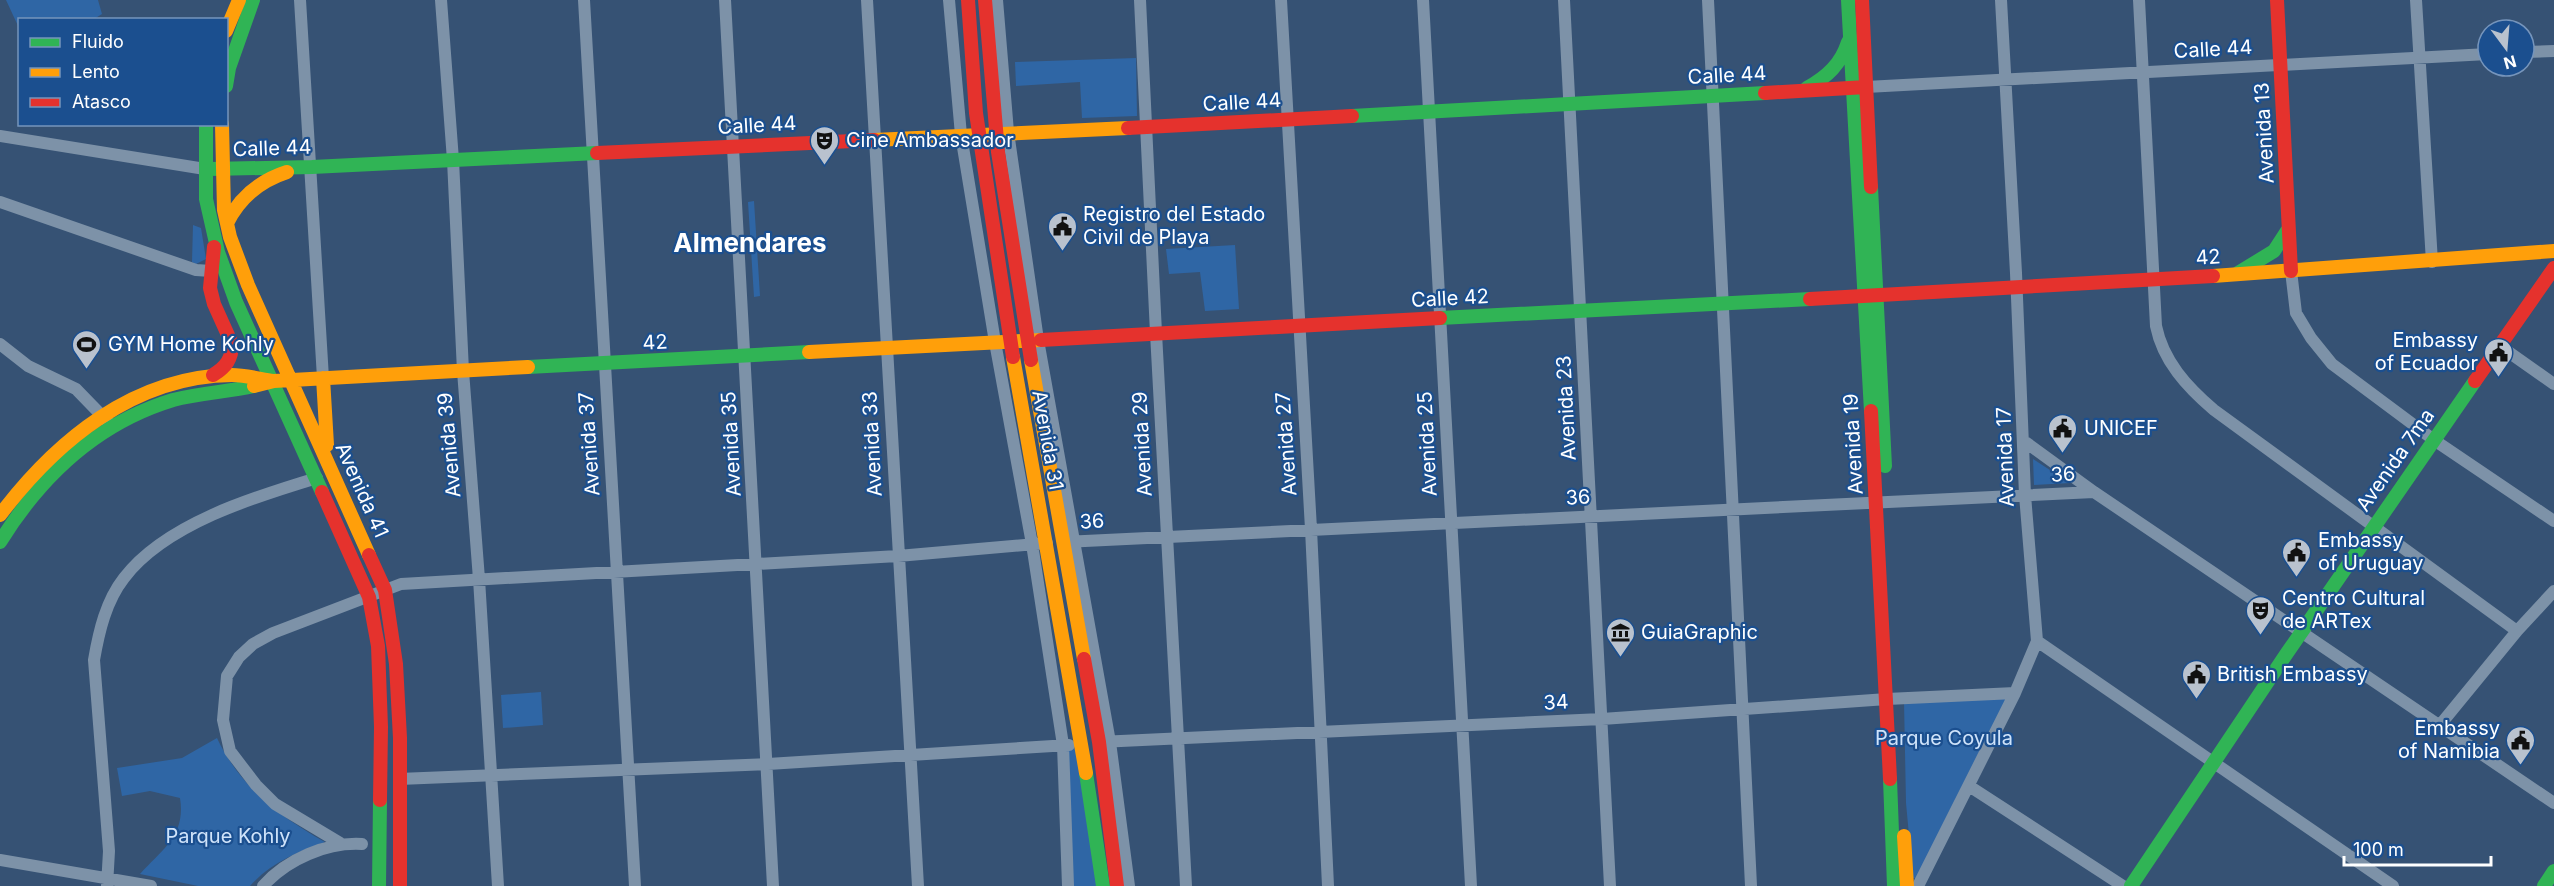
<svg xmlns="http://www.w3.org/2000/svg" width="2554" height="886" font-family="Inter,sans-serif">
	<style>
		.green { fill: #2f66a5 }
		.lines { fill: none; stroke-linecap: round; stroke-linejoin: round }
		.street { stroke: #7d92a8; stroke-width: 12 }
		.fast { stroke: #30b455; stroke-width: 14 }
		.slow { stroke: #ff9f0a; stroke-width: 14 }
		.jam { stroke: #e5322d; stroke-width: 14 }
		.labels { text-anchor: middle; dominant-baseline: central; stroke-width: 4.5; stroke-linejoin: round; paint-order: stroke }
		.street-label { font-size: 20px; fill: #fff; stroke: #1b4f8f }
		.poi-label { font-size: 20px; fill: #fff; stroke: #1b4f8f; text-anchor: start }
		.park-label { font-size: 20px; fill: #cfe3fa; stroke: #1b4f8f }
		.district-label { font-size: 26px; font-weight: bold; fill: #fff; stroke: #1b4f8f }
	</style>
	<rect width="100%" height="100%" fill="#365274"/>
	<path class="green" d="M6,0H98L102,14L94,19L20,20L19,28Z
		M1136,58L1137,116L1082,118L1080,82L1016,86L1015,62Z
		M754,201L760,296L754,297L748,202Z
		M193,225L201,228L206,259L196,264L192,262Z
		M1235,245L1239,309L1205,311L1200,272L1169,274L1166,249Z
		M2033,459L2070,483L2034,485Z
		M541,692L543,725L503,728L501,695Z
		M2008,697L1918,879L1913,878L1906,803L1904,701Z
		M217,738C240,787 279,816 325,842C298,852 270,863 250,886H198L140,874C163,849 186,835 180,798L150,791L122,796L117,768L182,758Z
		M1082,743L1103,886H1068L1063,748Z"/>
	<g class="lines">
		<path class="street" d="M300,0L323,378
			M441,0L453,160L463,371L479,579L498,886
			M584,0L635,886
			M725,0L773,886
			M867,0L918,886
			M949,0L961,135L995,342L1032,544L1063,745L1068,886
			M997,0L1008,132L1038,340L1110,742L1129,886
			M1140,0L1156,333L1186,886
			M1281,0L1311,529L1328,886
			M1423,0L1471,886
			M1564,0L1610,886
			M1708,0L1751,886
			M2139,0L2156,326C2163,361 2187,387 2214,410L2517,631
			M2416,0L2432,262
			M2524,52L2554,51
			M1866,87L2488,54
			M0,136L205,169
			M0,202L196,270L211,271
			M2291,271L2296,313L2311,338L2332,364L2434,440L2554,521
			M0,344L28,366L76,389L108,422
			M2500,346L2554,384
			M2024,441L2094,492L2554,803
			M1064,542L2094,492
			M2037,641L2393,886
			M2440,725L2517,631L2554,591
			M1099,742L1602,719L1887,699L2015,693
			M399,779L768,764L1069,745
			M1969,786L2123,886
			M340,843L275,804L256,785L230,751L223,720L227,676L239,657L253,644L273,633L401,584L898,556L1047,543
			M0,860L151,886
			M107,886L109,851L94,660C99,631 106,601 124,578C165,524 254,497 317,478
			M263,886C287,859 327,842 362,844
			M1918,886L2015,693L2037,641L2025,495L2016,273L2001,0"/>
		<path class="fast" d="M1848,0L1871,411
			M226,86L229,68L253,0
			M1807,88C1827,77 1841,64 1848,42
			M1352,116L1765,93
			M206,124V199L218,252L236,302L322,492
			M210,169L312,167L597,153
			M1871,187L1885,466
			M2238,273L2274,251L2287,231
			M1440,318L1810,299
			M528,367L809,352
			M0,542C41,476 97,423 173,400C199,393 227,392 254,386
			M1086,773L1103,886
			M1890,779L1894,886
			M379,886L380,800
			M2131,886L2287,653L2475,381
			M2544,886L2554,871"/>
		<path class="slow" d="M226,31L239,0
			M222,124L224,210L230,237L248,285L369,555
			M874,140L1128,128
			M227,223C240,197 259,181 287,172
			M2213,276L2554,251
			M809,352L1041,340
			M1013,357L1086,773
			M1031,360L1084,659
			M323,378L327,445
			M254,386L274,381L528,367
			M0,515C56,441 134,376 232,375C245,375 260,379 273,381
			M1904,836L1907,886"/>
		<path class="jam" d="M968,0L976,113L1013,357
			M985,0L998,152L1031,360
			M1862,0L1871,187
			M2277,0L2291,271
			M1765,93L1866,87
			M1128,128L1352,116
			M597,153L874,140
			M1810,299L2213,276
			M1041,340L1440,318
			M213,375C226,367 232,359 232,344L214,304L210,288L214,247
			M2475,381L2554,268
			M1871,411L1890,779
			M322,492L369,597L378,646L381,727L380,800
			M369,555L385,590L396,664L400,738V886
			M1084,659L1099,742L1117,886"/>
	</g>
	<defs>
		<symbol id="theatre-pin" viewBox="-11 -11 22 30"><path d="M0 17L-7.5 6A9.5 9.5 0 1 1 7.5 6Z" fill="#b9c2ce" stroke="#1b4f8f"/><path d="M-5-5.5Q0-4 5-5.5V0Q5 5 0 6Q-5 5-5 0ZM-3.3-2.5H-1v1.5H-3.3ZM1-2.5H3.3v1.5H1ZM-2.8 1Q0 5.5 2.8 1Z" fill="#111"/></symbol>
		<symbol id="civic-pin" viewBox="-11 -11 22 30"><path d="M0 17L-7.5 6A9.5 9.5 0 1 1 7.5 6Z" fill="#b9c2ce" stroke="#1b4f8f"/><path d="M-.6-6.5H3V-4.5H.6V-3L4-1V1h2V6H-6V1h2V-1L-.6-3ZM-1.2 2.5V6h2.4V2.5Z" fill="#111"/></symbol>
		<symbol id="stadium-pin" viewBox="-11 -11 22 30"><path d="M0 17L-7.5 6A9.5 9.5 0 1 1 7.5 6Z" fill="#b9c2ce" stroke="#1b4f8f"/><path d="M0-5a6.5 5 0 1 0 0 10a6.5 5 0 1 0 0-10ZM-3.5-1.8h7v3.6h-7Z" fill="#111"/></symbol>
		<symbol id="museum-pin" viewBox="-11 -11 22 30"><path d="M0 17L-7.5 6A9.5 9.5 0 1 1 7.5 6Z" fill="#b9c2ce" stroke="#1b4f8f"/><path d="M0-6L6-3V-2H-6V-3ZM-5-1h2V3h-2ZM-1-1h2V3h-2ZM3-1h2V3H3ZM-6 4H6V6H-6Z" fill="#111"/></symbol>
	</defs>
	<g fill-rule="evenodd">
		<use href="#theatre-pin" x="808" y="124" width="33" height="45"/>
		<use href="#civic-pin" x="1046" y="210" width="33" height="45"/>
		<use href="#stadium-pin" x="70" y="328" width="33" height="45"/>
		<use href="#civic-pin" x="2482" y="336" width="33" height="45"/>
		<use href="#civic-pin" x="2046" y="412" width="33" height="45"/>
		<use href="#civic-pin" x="2280" y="536" width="33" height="45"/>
		<use href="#theatre-pin" x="2244" y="594" width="33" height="45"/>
		<use href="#museum-pin" x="1604" y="616" width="33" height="45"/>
		<use href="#civic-pin" x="2180" y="658" width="33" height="45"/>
		<use href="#civic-pin" x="2504" y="724" width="33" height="45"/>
	</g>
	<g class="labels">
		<g class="street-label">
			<text transform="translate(2213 49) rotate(-3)">Calle 44</text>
			<text transform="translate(1727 75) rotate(-3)">Calle 44</text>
			<text transform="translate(1242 102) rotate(-3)">Calle 44</text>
			<text transform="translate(757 125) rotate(-3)">Calle 44</text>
			<text transform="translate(2264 133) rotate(-93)">Avenida 13</text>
			<text transform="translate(272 148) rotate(-2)">Calle 44</text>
			<text transform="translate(2208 257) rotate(-4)">42</text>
			<text transform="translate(1450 298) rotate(-3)">Calle 42</text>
			<text transform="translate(655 342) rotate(-3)">42</text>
			<text transform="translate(1566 408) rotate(-93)">Avenida 23</text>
			<text transform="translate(1048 440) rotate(80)">Avenida 31</text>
			<text transform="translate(589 444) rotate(-94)">Avenida 37</text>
			<text transform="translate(731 444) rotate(-93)">Avenida 35</text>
			<text transform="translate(872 444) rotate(-93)">Avenida 33</text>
			<text transform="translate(1142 444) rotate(-93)">Avenida 29</text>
			<text transform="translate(1286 444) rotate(-94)">Avenida 27</text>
			<text transform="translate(1427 444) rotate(-93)">Avenida 25</text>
			<text transform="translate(1853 444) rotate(-93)">Avenida 19</text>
			<text transform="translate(449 445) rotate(-95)">Avenida 39</text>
			<text transform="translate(2005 457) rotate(-92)">Avenida 17</text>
			<text transform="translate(2395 460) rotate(-55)">Avenida 7ma</text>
			<text transform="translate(2063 474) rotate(-3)">36</text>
			<text transform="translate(362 490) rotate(66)">Avenida 41</text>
			<text transform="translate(1578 497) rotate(-3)">36</text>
			<text transform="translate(1092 521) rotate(-3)">36</text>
			<text transform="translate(1556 702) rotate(-3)">34</text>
		</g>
		<g class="poi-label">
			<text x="846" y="140">Cine Ambassador</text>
			<text x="1083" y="214">Registro del Estado<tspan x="1083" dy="23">Civil de Playa</tspan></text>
			<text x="2478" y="340" text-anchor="end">Embassy<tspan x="2478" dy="23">of Ecuador</tspan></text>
			<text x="108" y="344">GYM Home Kohly</text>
			<text x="2084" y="428">UNICEF</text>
			<text x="2318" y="540">Embassy<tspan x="2318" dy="23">of Uruguay</tspan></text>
			<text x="2282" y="598">Centro Cultural<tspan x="2282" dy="23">de ARTex</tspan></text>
			<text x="1641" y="632">GuiaGraphic</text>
			<text x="2217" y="674">British Embassy</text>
			<text x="2500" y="728" text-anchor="end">Embassy<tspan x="2500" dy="23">of Namibia</tspan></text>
		</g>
		<g class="park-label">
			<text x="1944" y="738">Parque Coyula</text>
			<text x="228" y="836">Parque Kohly</text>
		</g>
		<g class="district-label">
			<text x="750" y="242">Almendares</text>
		</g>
	</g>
	<rect x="18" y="18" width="210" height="108" fill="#1b4f8f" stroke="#7695bc" stroke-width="1.5"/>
	<rect x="30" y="38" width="30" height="9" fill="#30b455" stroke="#7695bc" stroke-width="1.5"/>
	<text x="72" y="48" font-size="18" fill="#ffffff">Fluido</text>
	<rect x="30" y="68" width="30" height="9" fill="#ff9f0a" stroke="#7695bc" stroke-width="1.5"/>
	<text x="72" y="78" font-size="18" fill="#ffffff">Lento</text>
	<rect x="30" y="98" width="30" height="9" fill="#e5322d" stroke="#7695bc" stroke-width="1.5"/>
	<text x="72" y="108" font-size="18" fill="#ffffff">Atasco</text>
	<g transform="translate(2506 48) rotate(164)"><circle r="28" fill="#1b4f8f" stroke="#7695bc" stroke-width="1.5"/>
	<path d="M0-4.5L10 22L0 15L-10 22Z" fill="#b9c2ce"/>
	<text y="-9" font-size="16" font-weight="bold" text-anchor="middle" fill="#ffffff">N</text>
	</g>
	<path d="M2344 856v9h147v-9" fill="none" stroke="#ffffff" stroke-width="3"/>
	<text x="2353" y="856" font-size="18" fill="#ffffff" stroke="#1b4f8f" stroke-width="4.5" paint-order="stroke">100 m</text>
</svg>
